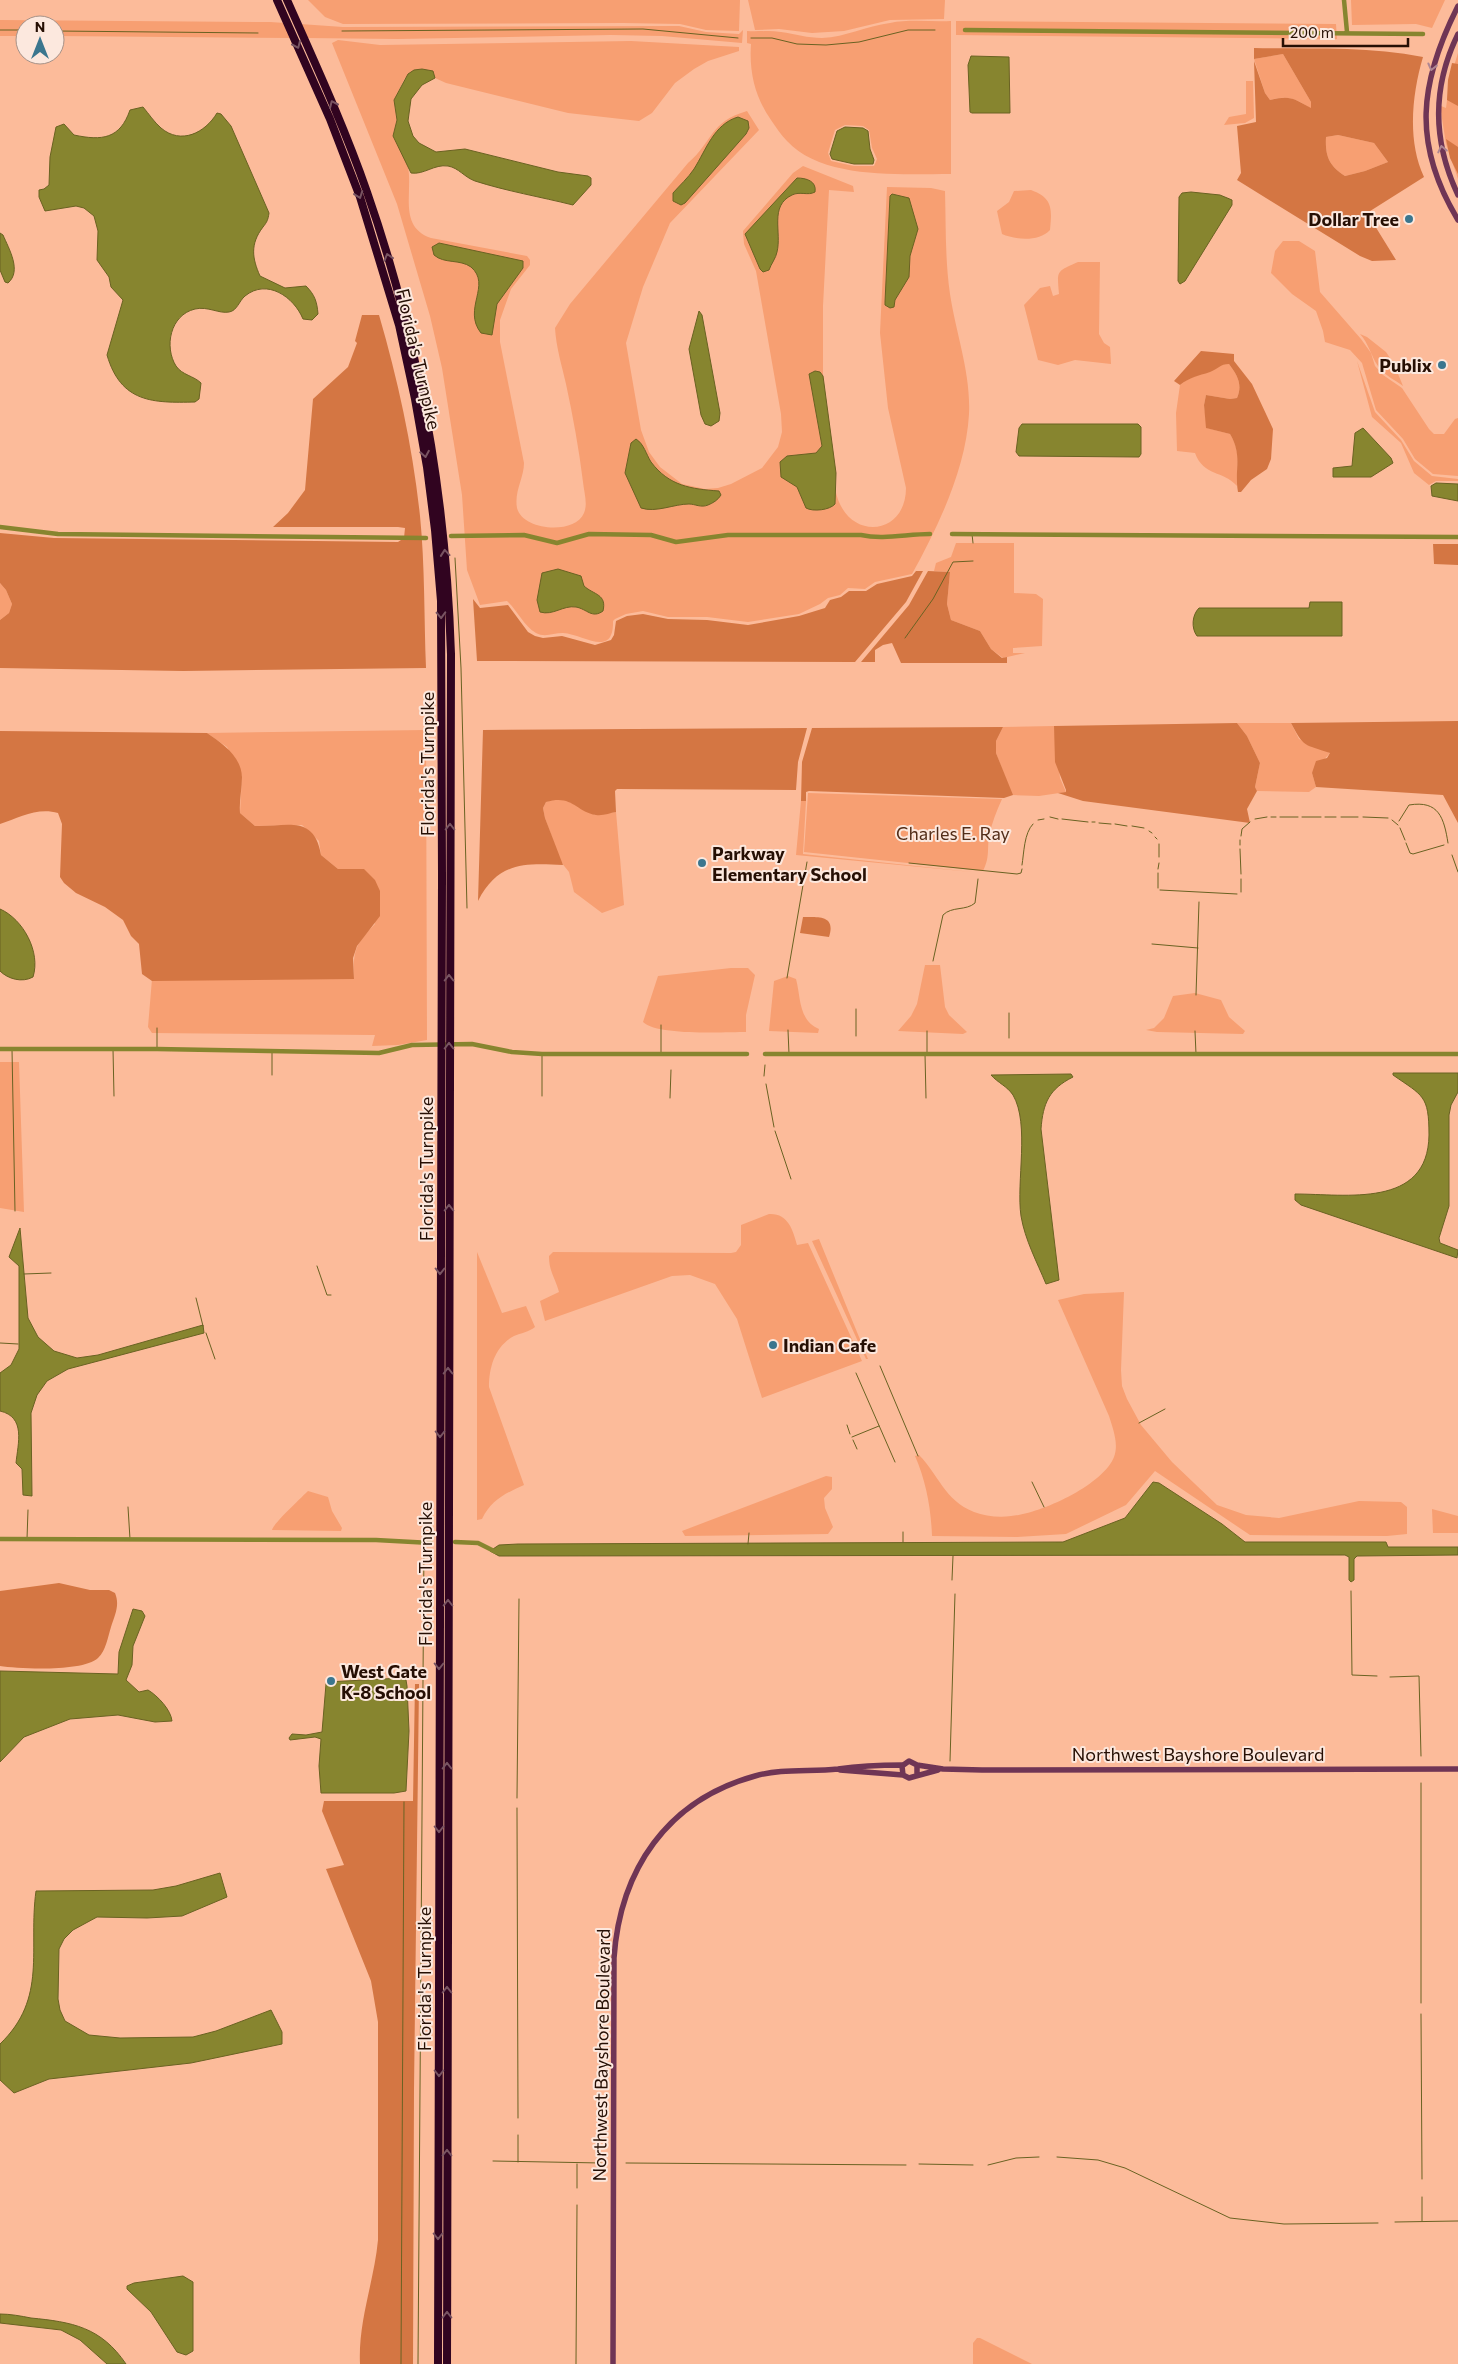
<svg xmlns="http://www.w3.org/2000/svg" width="1458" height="2364" font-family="Commissioner,sans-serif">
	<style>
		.green { fill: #f79f72; fill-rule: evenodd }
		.forest { fill: #d47643; fill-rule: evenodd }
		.water { fill: #87852f; stroke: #6a6222 }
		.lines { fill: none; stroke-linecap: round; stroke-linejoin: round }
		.stream { stroke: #6a6222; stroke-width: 1 }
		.canal { stroke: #87852f; stroke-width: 4.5 }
		.secondary { stroke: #6f3555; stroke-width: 5.5 }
		.motorway { stroke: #310420; stroke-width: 8 }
		.oneway { stroke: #785462 }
		.oneway2 { stroke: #ae8693 }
		.poi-dot { fill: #3b768e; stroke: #fce8de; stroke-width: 2 }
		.labels { text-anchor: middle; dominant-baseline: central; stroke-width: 4; stroke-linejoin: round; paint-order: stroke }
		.poi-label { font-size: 18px; font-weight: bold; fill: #260f04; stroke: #fce8de; text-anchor: start }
		.street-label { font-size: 18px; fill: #260f04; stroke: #fce8de }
		.park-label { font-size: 18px; fill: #532d18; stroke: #fce8de }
	</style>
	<rect width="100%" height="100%" fill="#fcbb9a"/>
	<path class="green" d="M308,0H740L739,31L706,30L680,24L623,23L343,24L325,17Z
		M748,0H945L944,19L890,20L844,31L812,33L779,29L755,30Z
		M1351,0H1445L1432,28L1416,24L1352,25Z
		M0,20L270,22L285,23L292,38L55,36V25H25V36H0Z
		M951,21V174C902,174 823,180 787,141C781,135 776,127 771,120C755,97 749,72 751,44L747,43V31C757,32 769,30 781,32C795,34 808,38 822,38C846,37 866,26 890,23C909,19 931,22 951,21ZM845,125L863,126L869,130L872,148L877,159L874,166H854L831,161L828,153L835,130Z
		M956,21L1336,24L1337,39L956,35Z
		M300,24L343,27L679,26L706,32L739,34L743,30L742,43L662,36L611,35L398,39L306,38Z
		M338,40L380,45L631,41L739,47V51L708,61L694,69L675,83L652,113L639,121L568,113L446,83L435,78L432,71L405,78L394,100L397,120L393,136C398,145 406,156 408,167C413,192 398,227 431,238L527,256L530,260V265L511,289L500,320V342L524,463C524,478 514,491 517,508C523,531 575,535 584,513C588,504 584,492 583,482C579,449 573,417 566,384C562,366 556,347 555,328L570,304L688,163C713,142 709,122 747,111L759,130L670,223L643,287L626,343L641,430L649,452L660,467L682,484L705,489L718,488L731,484L762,468L778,447L782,432L781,414L756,271L744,244L743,231L793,173L803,166L853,186L854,192L829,190L823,306V376L836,473C836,478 834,484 835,488C844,542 906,538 906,488L888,408L880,333L887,187L931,188L945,191C946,225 945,260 950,294C956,334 971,373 969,414C966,469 938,527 912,574L875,582L865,589L848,588L840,595L828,598L820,604L799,614L748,622L707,617H668L643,611L626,614L615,619L613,621C614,659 583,634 563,633C553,633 545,638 536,633C523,625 518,611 507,601L480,605L467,570L462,495L442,368L430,316L397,204L332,43Z
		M1458,53V179L1446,144L1441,112V106L1446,108L1450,79Z
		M1283,54L1311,102V109C1297,99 1288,95 1270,100L1265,93L1254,59Z
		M1246,81H1253L1254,118L1245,123L1224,125L1229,117L1246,114Z
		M1338,135L1374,143L1388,162L1365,171L1345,176C1329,166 1325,156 1326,137Z
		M1031,190C1053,198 1052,209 1050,230C1039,242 1016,240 1002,234L997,211L1009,202L1014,191Z
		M1283,241H1299L1315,251L1320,292L1361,339L1371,353L1375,366L1383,375L1402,388L1429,429L1434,434H1444L1455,419L1458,418V476L1433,474L1415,459L1403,439L1376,410L1362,363L1350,350L1325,342L1323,331L1316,311L1292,294L1271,273L1275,251Z
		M1078,262H1100L1099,334L1104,343L1110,347L1111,364L1075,360L1058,365L1038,360L1024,305L1040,288L1050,286L1053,296L1059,294C1057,270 1056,272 1078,262Z
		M1360,334L1367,337L1386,352L1394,364L1403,386C1395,380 1384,375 1378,366C1371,356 1369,344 1360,334Z
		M1357,361L1375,412L1401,440L1414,461L1432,476L1458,479V481H1436L1429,485L1414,473L1401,443L1372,417Z
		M1222,364H1229C1237,375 1243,384 1237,398L1230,399L1206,395L1204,405L1207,428L1230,434C1242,454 1236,465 1237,486C1223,470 1204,477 1195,453L1177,451L1176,413L1180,385C1193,374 1208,373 1222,364Z
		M956,543H1014V593L1036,594L1043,599L1042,646L1013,648V653H1025L1003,658L991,649L980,631L951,620L947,604L950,572L934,571L936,563L951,557Z
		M0,583L6,590L12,604L9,613L0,620Z
		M1237,723H1291L1299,739L1330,753L1312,773L1316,787L1309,792L1257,791L1255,787L1260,763L1247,736Z
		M1054,726L1060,778L1066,792L1039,796L1012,795L996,753V741L1003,727Z
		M426,730L427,1040L398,1045L372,1046L375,1035H372L152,1033L148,1027L152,979H354C353,951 355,944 375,924L338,869L321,855L319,841L302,825L255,826L240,813L242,776L227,747L207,733Z
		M808,793L1002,799C996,812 992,823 989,836C987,851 990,857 983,871L804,852Z
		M557,799L566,800L595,815L616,812L624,905L602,913L574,892L569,872L561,862L545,818L543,808L546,802Z
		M801,801H806L803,854L972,872L796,855Z
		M925,965H940L945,1007L949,1015L967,1032L963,1034L898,1031L911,1016L917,1004Z
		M731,968H748L755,975L746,1015V1032C726,1032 657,1036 643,1022L658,976Z
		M788,976L796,979C801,997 798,1020 819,1029L818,1033L769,1031L774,981Z
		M1195,993L1221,1000L1229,1017L1245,1031L1243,1034L1157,1032L1146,1030L1154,1028L1164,1018L1173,996Z
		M0,1062H19L24,1212L0,1208Z
		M769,1214C788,1213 793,1230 797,1245L808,1243L862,1361L762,1398L737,1319L715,1284L690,1275L672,1276L545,1321L540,1301L559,1292C555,1277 549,1272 549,1256L553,1252L731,1253L736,1252L741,1245V1225Z
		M819,1239L868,1359H866L812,1241Z
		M477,1252L502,1313L526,1306L535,1327C529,1332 521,1333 514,1336C495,1346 489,1367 489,1387L524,1485C506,1493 491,1500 482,1519L477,1520Z
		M1124,1292L1121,1370L1122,1386L1127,1399L1141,1425L1172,1462L1217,1505L1246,1515L1279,1518L1359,1501L1401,1502L1407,1507V1534L1387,1536L1250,1535L1155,1471L1126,1505L1066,1534L1017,1537L932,1536C931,1508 926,1481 915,1456L919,1455C939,1475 944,1500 974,1512C985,1516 999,1518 1011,1516C1040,1514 1103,1485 1114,1457C1119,1444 1113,1429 1109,1416L1058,1300L1084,1294Z
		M826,1476L832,1477V1489L824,1498L825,1508L833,1527L828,1534L685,1536L682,1531Z
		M308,1491L328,1497L332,1511L342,1528L341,1531L272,1530C273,1524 301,1498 308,1491Z
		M1432,1509L1458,1516V1533H1433Z
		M977,2338H980L1032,2364H973V2343Z"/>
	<path class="forest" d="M1254,48C1310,49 1368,46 1423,57C1412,94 1407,141 1424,177L1367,213L1396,260L1372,261L1360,256L1237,180L1241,173L1237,126L1256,122L1254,61L1265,93L1270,100C1291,95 1294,99 1311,108V102L1283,54L1254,59ZM1338,135L1374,143L1388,162L1365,171L1345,176C1329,166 1325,156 1326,137Z
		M1452,63L1458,64V106L1447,100L1448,80Z
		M1446,139L1458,147V174L1450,158Z
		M362,315H379C398,380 413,449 420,516C425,566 424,618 426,668L183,671L0,668V620L9,613L12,604L6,590L0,583V533L54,538L398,542L404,538L405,528L398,527H273L288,513L305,490L313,399L348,367L357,343L355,341Z
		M1201,351L1234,354V361L1252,384L1273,429L1271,459L1267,469L1251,480L1241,492H1238C1234,469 1243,456 1230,434L1206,428L1204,405L1206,395L1230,399L1237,398C1243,384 1237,375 1229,364C1220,364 1218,369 1210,372C1198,376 1190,377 1180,385L1174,381Z
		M1433,544H1458V565L1434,564Z
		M916,571H923L906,602L855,662L477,661L473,599L480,608L508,605L528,632L535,636L543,638L562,636L595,645L611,640L614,635L616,621L627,616L643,614L668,619L707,620L748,625L799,616L825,608L830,600L841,597L849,591H866L877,584L912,576Z
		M928,571L950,572L947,604L951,620L980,631L991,649L1002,658L1007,657V663H901L892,643L883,645L875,650V662H861L909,605Z
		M1458,721V823L1443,795L1316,787L1312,773L1316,761L1327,758L1330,753C1304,744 1304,748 1291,723Z
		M1237,723L1247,736L1260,763L1255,787L1257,791L1247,809L1250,823L1083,801L1058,793L1066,792V790L1055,762L1054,726Z
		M1003,727L996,741V753L1013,795L1004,798L809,791L806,792V801H801L802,762L812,728Z
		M807,728L798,762L796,790L617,789L615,791L616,812C610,813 603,816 596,815C575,811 572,794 546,802L543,808L545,818L563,865C524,863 498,862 478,901L483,730Z
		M0,731L207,733C223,744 241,756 242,777C242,789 239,801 240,813L255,826C287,827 314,814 321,855L338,869H364L375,880L380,891V916L357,946L353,958L354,979L152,981L142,974L139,944L131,936L123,920L105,907L76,893L64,883L60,877L62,824L58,813C37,807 19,818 0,824Z
		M803,917C819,917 836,915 829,937L800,933Z
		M59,1583L90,1590H109L115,1593C120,1605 115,1615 111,1627C108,1636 106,1651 98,1658C83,1672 20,1669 0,1666V1591Z
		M415,1684H419L414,2089L413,2364H360C358,2321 374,2282 378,2240V2022L371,1981L326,1869L344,1865L322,1811L324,1801H413Z"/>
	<path class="water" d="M971,56L1009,57L1010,113H972L970,112L968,65Z
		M422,69L433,71L435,78L422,85L411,99L408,121L413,136L419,143L436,152L465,149L558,172L588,176L591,178V185L573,205C541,197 506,191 475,181C464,177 459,168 448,166C434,164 424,175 411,173L393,136L397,120L394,100L408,74L414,70Z
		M143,107C149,114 154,122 161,128C181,145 205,133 217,113L221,114L231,126L269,213C268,220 267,222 263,227C250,244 252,258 260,276L285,288L306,286C315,295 317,302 318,314L312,320L303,319C294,297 267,278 245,296C239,301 237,311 229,312C219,314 208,306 195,309C170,315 164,347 176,366C182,375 194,376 201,383L199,399L195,402C153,403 121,403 107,355L123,300L111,287L109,277L97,260L98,231L94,216L84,208L76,206L45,211L39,197V190L44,189L49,185L50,157L56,127L64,124L74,135C102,141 120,139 130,110Z
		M738,117L748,121L749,128L746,134L685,203L681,205L673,201V193C680,185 688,178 694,169C706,150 714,124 738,117Z
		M845,127L863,128L868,131L870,149L874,160L873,164H854L832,159L830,154L837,131Z
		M797,178C806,178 817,181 815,192C808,196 800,191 792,195C769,206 782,232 777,252C776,258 771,264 769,270L763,272L760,269L745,234Z
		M1191,192L1220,195L1232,200V205L1185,281L1180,284L1178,281L1179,197L1182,193Z
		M892,194L909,198L918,229L910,256L909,277L895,300L894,307L890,308L885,305V302L890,196Z
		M0,233L3,235C9,249 22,271 8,283L5,282L0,270Z
		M439,243L523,261V268L497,304L492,335L481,333C462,309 492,285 471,267C460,259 444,264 434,255L432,247Z
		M699,311L702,315L720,413L719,421L711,426L705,424L701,415L689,349Z
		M815,371L820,372L823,376L836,473L835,504C830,510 813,512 806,508L797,487L781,477L780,462L787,456L816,453L822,446L809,374Z
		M1022,424H1138L1141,427V454L1139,457L1019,456L1016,452L1019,428Z
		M1363,428L1391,458L1393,463L1371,477H1333V468L1352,466L1355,433Z
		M636,439C644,444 646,454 651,462C669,486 691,489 719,491L721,495C718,500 713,503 708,505C701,508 695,504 689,504C674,504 656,513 641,508L625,473L631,443Z
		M1436,483L1458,484V501L1432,496L1431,486Z
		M558,569L581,576L584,586C594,595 607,594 603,611C592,619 587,609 576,607C563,605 553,616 540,612L537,600L542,573Z
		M1310,602H1342V636H1197C1191,628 1192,615 1199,608H1309Z
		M0,909C23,919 41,952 33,977C22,983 8,979 0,971Z
		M1393,1073H1458V1092L1451,1105L1449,1115V1206L1439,1238L1440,1243L1458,1250L1457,1258L1301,1205L1295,1200V1194C1346,1194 1428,1209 1429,1135C1429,1095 1423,1096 1393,1075Z
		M1071,1074L1073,1077C1049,1089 1043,1103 1041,1129L1059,1280L1046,1284C1037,1262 1025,1240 1021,1216C1016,1182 1030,1124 1013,1095C1007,1086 998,1083 991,1075Z
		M20,1228L28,1318L38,1337L54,1351L77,1358L98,1355L203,1325L204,1333L68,1369L47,1381L37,1395L31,1413L32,1496L23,1495L22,1469L16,1463C18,1443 26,1417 0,1411V1373L11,1365L19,1349V1266L9,1257Z
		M1153,1482L1159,1483L1222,1524L1245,1542H1386L1388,1547H1458V1555L1357,1556L1354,1559V1580L1351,1582L1349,1580V1557L1345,1555L499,1556L490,1551L499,1545L518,1544L1063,1542L1125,1518Z
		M133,1609L142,1611L145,1616L133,1646L132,1665L126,1680L139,1692L148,1690C158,1696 171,1710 172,1721L155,1722L118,1715L70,1719L24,1737L0,1762V1671L118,1674L119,1652Z
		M402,1678L406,1680L407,1686L409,1731L406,1791L394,1793H321L319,1766L321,1739L315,1737L290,1740L289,1738L292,1734L306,1735L322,1732L326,1684L327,1682Z
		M220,1873L227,1897L182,1916L147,1918L97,1917L73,1930L64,1939L59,1949L58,1999L60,2010L65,2021L89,2035L120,2038L193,2037L216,2031L271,2010L282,2032V2044L191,2063L49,2079L14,2093L0,2080V2044C48,1998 28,1949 36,1891L153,1890L176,1886Z
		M183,2276L193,2282V2351L186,2355L177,2352L151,2312L127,2289V2286L134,2283Z
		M0,2314C10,2314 21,2316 31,2318C72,2322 101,2327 126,2364H107L80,2340L61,2330L0,2323Z"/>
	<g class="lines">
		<path class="stream" d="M0,30H25
			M55,31L258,33
			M342,31L643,29L738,38
			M751,38H772L797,44L826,45L859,42L908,30H935
			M972,534L973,543
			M455,558L461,668L467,908
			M905,638L933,599L953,562L973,561
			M1050,817L1058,819
			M1271,817H1276
			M1280,817H1298
			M1302,817H1321
			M1325,817H1336
			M1341,817H1358
			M1363,817L1388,818
			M1062,819L1088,822
			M1255,819L1267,817
			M1038,820L1044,819
			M1392,820L1398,825
			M1399,821L1409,805C1439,800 1444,818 1448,843
			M1092,822H1095
			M1099,823L1111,824
			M1115,824L1127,826
			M1132,826L1144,828
			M1400,828L1405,840
			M1149,831L1152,833
			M1241,836L1242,829L1250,822
			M1155,837L1157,839
			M1406,843L1410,853L1413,854L1444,845
			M1159,844V857
			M1240,845V840
			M1240,849L1241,874
			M1452,855L1458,872
			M909,863L1017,874L1021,873L1022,869
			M1022,865C1024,853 1024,833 1033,824
			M1158,869L1159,863
			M1158,873V888
			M1160,890L1237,894
			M1241,892V879
			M1152,944L1198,948
			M933,961L943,915C952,906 966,911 975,903L978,879
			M787,978L807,862
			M1196,995L1199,902
			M856,1009V1036
			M1009,1013V1038
			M157,1028V1049
			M788,1030L789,1054
			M927,1031V1054
			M1195,1031L1196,1054
			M12,1049L15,1211
			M113,1049L114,1096
			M542,1054V1096
			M661,1054V1025
			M925,1054L926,1098
			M272,1075V1052
			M764,1076L765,1065
			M766,1084L774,1127
			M670,1098L671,1070
			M775,1131L791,1179
			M317,1266L327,1295H331
			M24,1274L51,1273
			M196,1298L203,1326
			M206,1333L215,1359
			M0,1343L18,1344
			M880,1366L918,1456
			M856,1373L895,1462
			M1139,1423L1165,1409
			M847,1425L850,1434
			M852,1437L879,1426
			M853,1440L857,1449
			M1032,1482L1044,1507
			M128,1507L130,1539
			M27,1539L28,1510
			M903,1542V1532
			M748,1544L749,1533
			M952,1580L953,1556
			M1351,1591L1352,1675L1377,1676
			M1390,1677L1419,1676L1421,1756
			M950,1761L955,1594
			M517,1798L519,1599
			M517,1808L518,2118
			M1421,2003V1783
			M1421,2014L1422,2179
			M1057,2157L1098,2160L1125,2168L1230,2218L1284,2224L1378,2223
			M493,2161L601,2163
			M518,2162V2135
			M626,2163L906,2165
			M919,2164L973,2165
			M988,2165L1016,2158L1039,2157
			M577,2188V2164
			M1422,2197V2221
			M1395,2222L1458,2221
			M401,2364L404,1802
			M418,2364L424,1543
			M576,2364L577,2205"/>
		<path class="canal" d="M1344,0L1347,32
			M965,30L1423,34
			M0,527L58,534L426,538
			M952,534L1458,537
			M451,536L524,535L557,543L589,534L651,535L676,542L728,535H861C883,540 907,534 930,534
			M0,1049H157L379,1053L412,1045L472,1044L512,1052L542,1054H747
			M765,1054H1458
			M0,1539L376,1540L431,1543
			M455,1542L478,1543L496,1552"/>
		<path class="secondary" d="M1458,6C1419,83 1412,144 1458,220
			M1458,34C1432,87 1433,142 1458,195
			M917,1765L943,1769L982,1770L1458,1769
			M840,1770L903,1775L909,1778L938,1770
			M903,1775L902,1766L909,1761L917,1765V1775
			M613,2364L614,1958C620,1870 667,1800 755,1776C782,1768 810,1772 838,1769C859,1766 880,1765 902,1765"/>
		<path class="motorway" d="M277,0L330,119L360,197L399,325L415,399L427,467L435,530L441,601L442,876L438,2364
			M287,0C315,63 344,126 367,192C419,341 446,496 451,654L447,2364"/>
	</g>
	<defs><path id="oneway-chevron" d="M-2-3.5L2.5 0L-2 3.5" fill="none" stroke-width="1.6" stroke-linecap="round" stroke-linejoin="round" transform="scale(1.25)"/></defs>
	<g class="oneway">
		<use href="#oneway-chevron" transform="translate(297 45) rotate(66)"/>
		<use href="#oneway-chevron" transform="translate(333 104) rotate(-114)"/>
		<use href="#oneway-chevron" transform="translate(359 195) rotate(70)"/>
		<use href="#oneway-chevron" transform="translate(388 257) rotate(-107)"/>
		<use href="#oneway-chevron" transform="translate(425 454) rotate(80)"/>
		<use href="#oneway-chevron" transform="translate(445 553) rotate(-95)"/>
		<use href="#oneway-chevron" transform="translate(441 615) rotate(88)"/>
		<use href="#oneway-chevron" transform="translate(450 827) rotate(-90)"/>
		<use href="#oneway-chevron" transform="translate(449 978) rotate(-90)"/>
		<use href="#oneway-chevron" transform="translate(449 1046) rotate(-90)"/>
		<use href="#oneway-chevron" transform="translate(449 1208) rotate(-90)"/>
		<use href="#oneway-chevron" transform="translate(440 1271) rotate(90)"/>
		<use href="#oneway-chevron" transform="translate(448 1371) rotate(-90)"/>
		<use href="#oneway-chevron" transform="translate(440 1434) rotate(90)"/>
		<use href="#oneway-chevron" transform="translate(448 1603) rotate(-90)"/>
		<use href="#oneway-chevron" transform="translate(439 1666) rotate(90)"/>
		<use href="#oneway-chevron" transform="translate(447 1766) rotate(-90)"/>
		<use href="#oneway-chevron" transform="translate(439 1829) rotate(90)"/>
		<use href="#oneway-chevron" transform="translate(447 1990) rotate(-90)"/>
		<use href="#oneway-chevron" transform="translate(439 2073) rotate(90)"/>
		<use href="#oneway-chevron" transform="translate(447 2153) rotate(-90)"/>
		<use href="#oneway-chevron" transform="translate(438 2236) rotate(90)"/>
		<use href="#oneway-chevron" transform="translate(447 2315) rotate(-90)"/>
	</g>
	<g class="oneway2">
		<use href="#oneway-chevron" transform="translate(1432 67) rotate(104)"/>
		<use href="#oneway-chevron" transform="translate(1442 149) rotate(-102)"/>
	</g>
	<g class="poi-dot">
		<circle cx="1409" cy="219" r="5"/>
		<circle cx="1442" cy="365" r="5"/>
		<circle cx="702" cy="863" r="5"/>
		<circle cx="773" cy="1345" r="5"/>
		<circle cx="331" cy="1681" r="5"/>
	</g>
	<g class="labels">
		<g class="poi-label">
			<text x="1399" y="219" text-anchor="end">Dollar Tree</text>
			<text x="1432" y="365" text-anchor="end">Publix</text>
			<text x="712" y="853">Parkway<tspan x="712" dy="21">Elementary School</tspan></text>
			<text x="783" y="1345">Indian Cafe</text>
			<text x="341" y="1671">West Gate<tspan x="341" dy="21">K-8 School</tspan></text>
		</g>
		<g class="street-label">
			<text transform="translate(419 359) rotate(77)">Florida's Turnpike</text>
			<text transform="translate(427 764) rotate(-90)">Florida's Turnpike</text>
			<text transform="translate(426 1169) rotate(-90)">Florida's Turnpike</text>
			<text transform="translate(425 1574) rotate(-90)">Florida's Turnpike</text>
			<text x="1198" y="1754">Northwest Bayshore Boulevard</text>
			<text transform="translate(424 1979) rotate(-90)">Florida's Turnpike</text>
			<text transform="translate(601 2055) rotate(-89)">Northwest Bayshore Boulevard</text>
		</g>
		<g class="park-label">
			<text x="953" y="833">Charles E. Ray</text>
		</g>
	</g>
	<g transform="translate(40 40)"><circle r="24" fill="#fce8de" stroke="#a69187"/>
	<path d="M0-4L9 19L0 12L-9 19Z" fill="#3b768e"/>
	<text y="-8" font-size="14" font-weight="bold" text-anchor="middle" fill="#260f04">N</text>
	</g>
	<path d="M1283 38v8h125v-8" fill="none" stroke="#260f04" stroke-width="2.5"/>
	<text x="1290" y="38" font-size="15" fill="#260f04" stroke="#fce8de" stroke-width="4" paint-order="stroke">200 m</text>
</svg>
